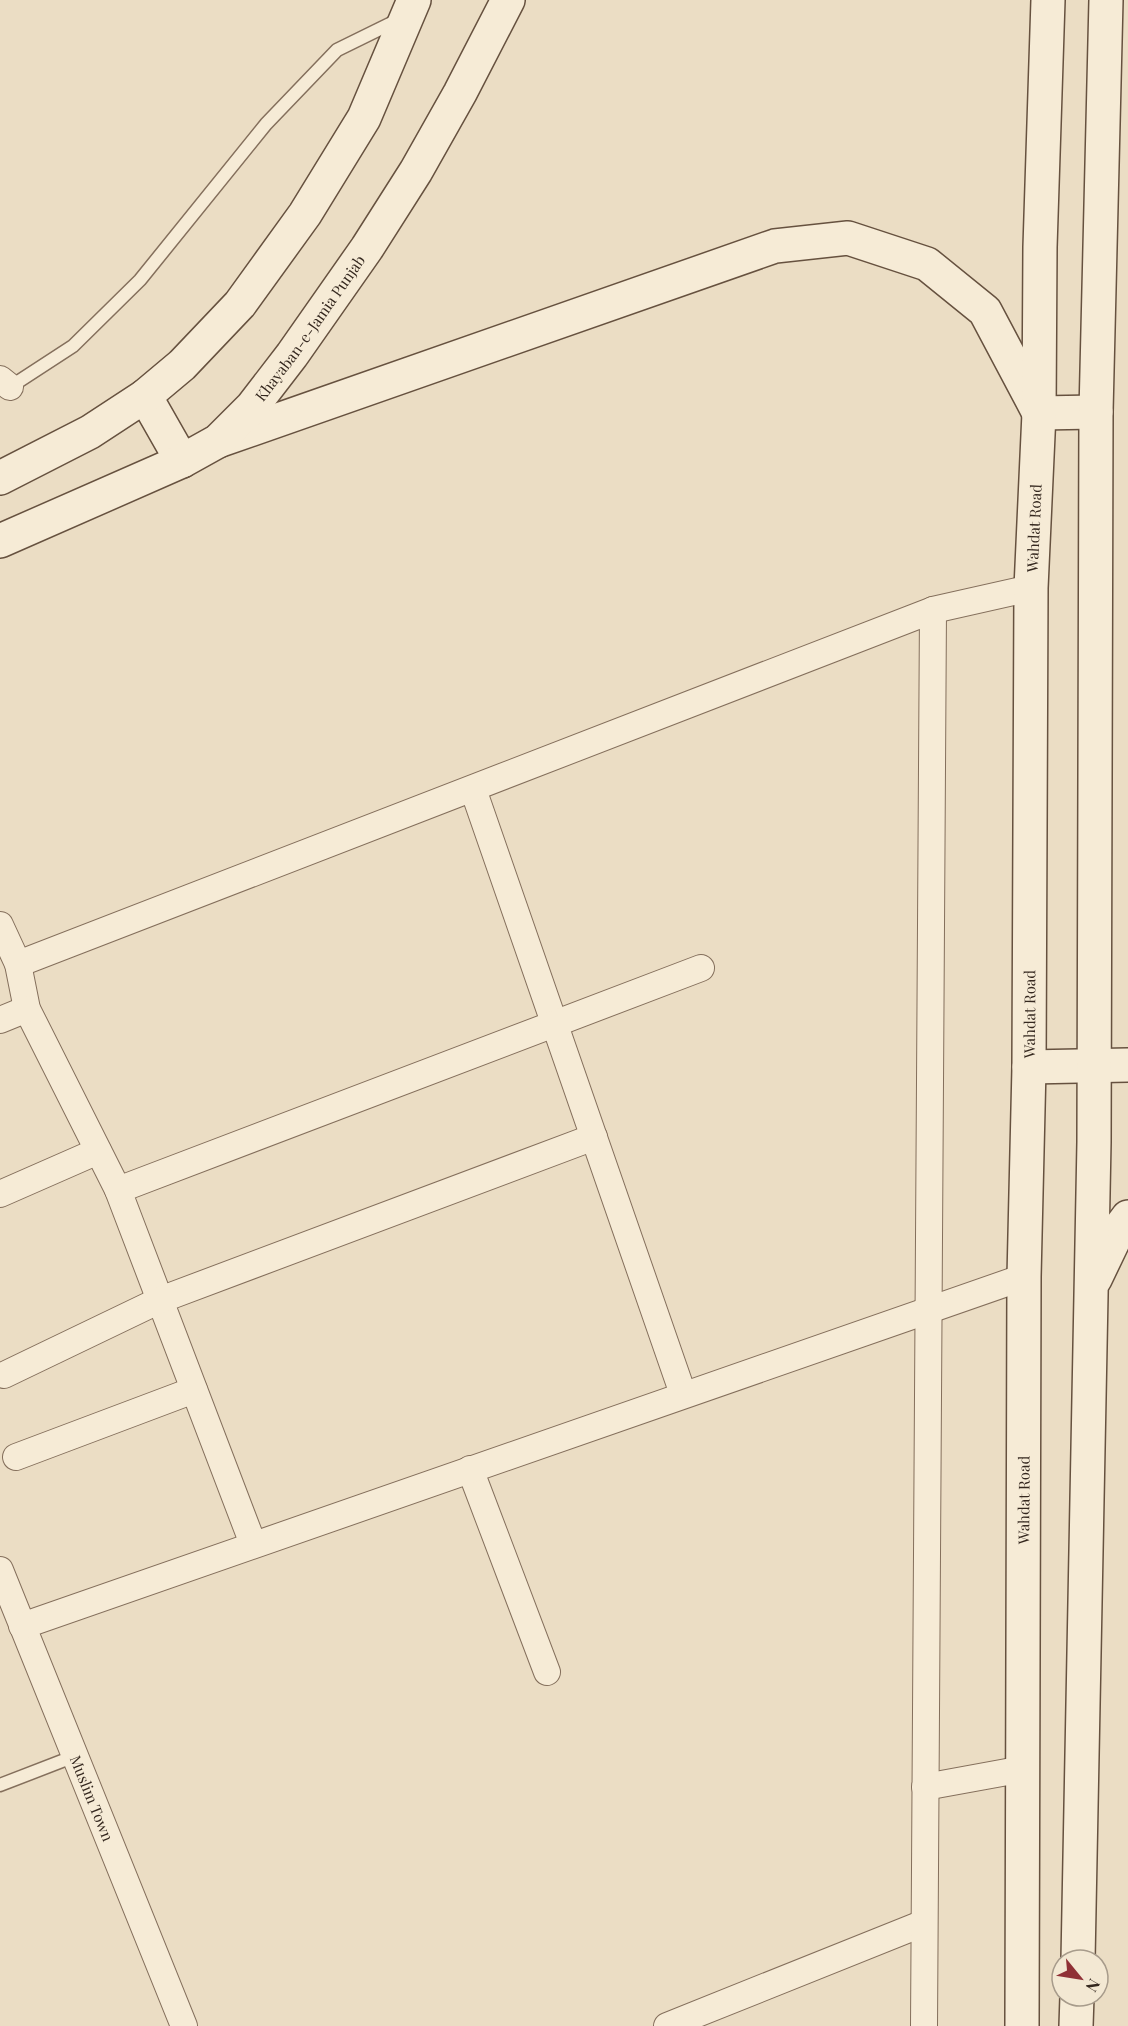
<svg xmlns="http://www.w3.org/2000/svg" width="1128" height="2026" font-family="'Playfair Display',serif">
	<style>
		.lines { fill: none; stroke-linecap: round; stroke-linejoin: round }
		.lane-casing { stroke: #846f5c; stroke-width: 15 }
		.street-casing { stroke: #846f5c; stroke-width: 28 }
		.secondary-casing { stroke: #66513f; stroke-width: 36 }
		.lane { stroke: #f6ebd6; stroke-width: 12 }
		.street { stroke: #f6ebd6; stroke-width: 26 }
		.secondary { stroke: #f6ebd6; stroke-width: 33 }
		.labels { text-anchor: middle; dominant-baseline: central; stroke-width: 5; stroke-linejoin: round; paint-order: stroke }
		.street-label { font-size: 15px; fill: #35281f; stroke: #f3e8d3 }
	</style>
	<rect width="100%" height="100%" fill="#ebddc4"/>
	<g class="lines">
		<defs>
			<path id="lane" d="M7,389L73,346L140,280L266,124L337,50L398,20
				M0,1785L75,1756"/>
			<g id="street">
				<path d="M0,379L10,387"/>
				<path d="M473,789L683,1394"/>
				<path d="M0,925L18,964L27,1009L118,1190L253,1544"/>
				<path d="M18,964L933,610L1031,588"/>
				<path d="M0,1020L27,1009"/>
				<path d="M118,1190L701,968"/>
				<path d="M0,1194L98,1151"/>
				<path d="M4,1375L160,1300L594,1137"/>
				<path d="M16,1457L194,1390"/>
				<path d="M470,1469L547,1672"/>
				<path id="s1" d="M0,1570L184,2026"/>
				<path d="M22,1626L1024,1277"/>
				<path d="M925,1787L1023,1769"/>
				<path d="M667,2026L924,1923"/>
				<path d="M924,2026L933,610"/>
			</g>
			<g id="secondary">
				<path d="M145,396L182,461"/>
				<path d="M218,441L775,246L848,238L927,264L985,311L1039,413L1096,412"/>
				<path d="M0,478L90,432L145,396L182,365L240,304L305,214L364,118L414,0"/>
				<path id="s2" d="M0,541L182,461L218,441L252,407L292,355L367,248L416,171L460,93L508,0"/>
				<path d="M1029,1067L1128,1065"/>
				<path d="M1095,1279L1119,1229L1128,1217"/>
				<path d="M1078,1960L1094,1142L1096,412L1106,0"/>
				<path id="s3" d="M1022,2026L1024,1277L1029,1067L1031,588L1039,413L1040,247L1048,0"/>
				<path d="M1076,2026L1077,1996"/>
			</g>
		</defs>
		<use href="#lane" class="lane-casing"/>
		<use href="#street" class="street-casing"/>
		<use href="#secondary" class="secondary-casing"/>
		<use href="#lane" class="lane"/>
		<use href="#street" class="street"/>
		<use href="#secondary" class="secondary"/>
	</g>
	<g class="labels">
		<g class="street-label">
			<text stroke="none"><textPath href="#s2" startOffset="386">Khayaban-e-Jamia Punjab</textPath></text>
			<text stroke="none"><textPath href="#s3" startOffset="1498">Wahdat Road</textPath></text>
			<text stroke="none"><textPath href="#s3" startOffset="1012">Wahdat Road</textPath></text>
			<text stroke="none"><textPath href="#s3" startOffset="526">Wahdat Road</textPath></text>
			<text stroke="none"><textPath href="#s1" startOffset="246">Muslim Town</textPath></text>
		</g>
	</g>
	<g transform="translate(1080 1978) rotate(120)"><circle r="28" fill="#f3e8d3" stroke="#a79b8b" stroke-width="1.5"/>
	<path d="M0-4.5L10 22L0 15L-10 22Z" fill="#8f3035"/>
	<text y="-9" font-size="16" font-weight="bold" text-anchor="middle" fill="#35281f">N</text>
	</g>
</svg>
